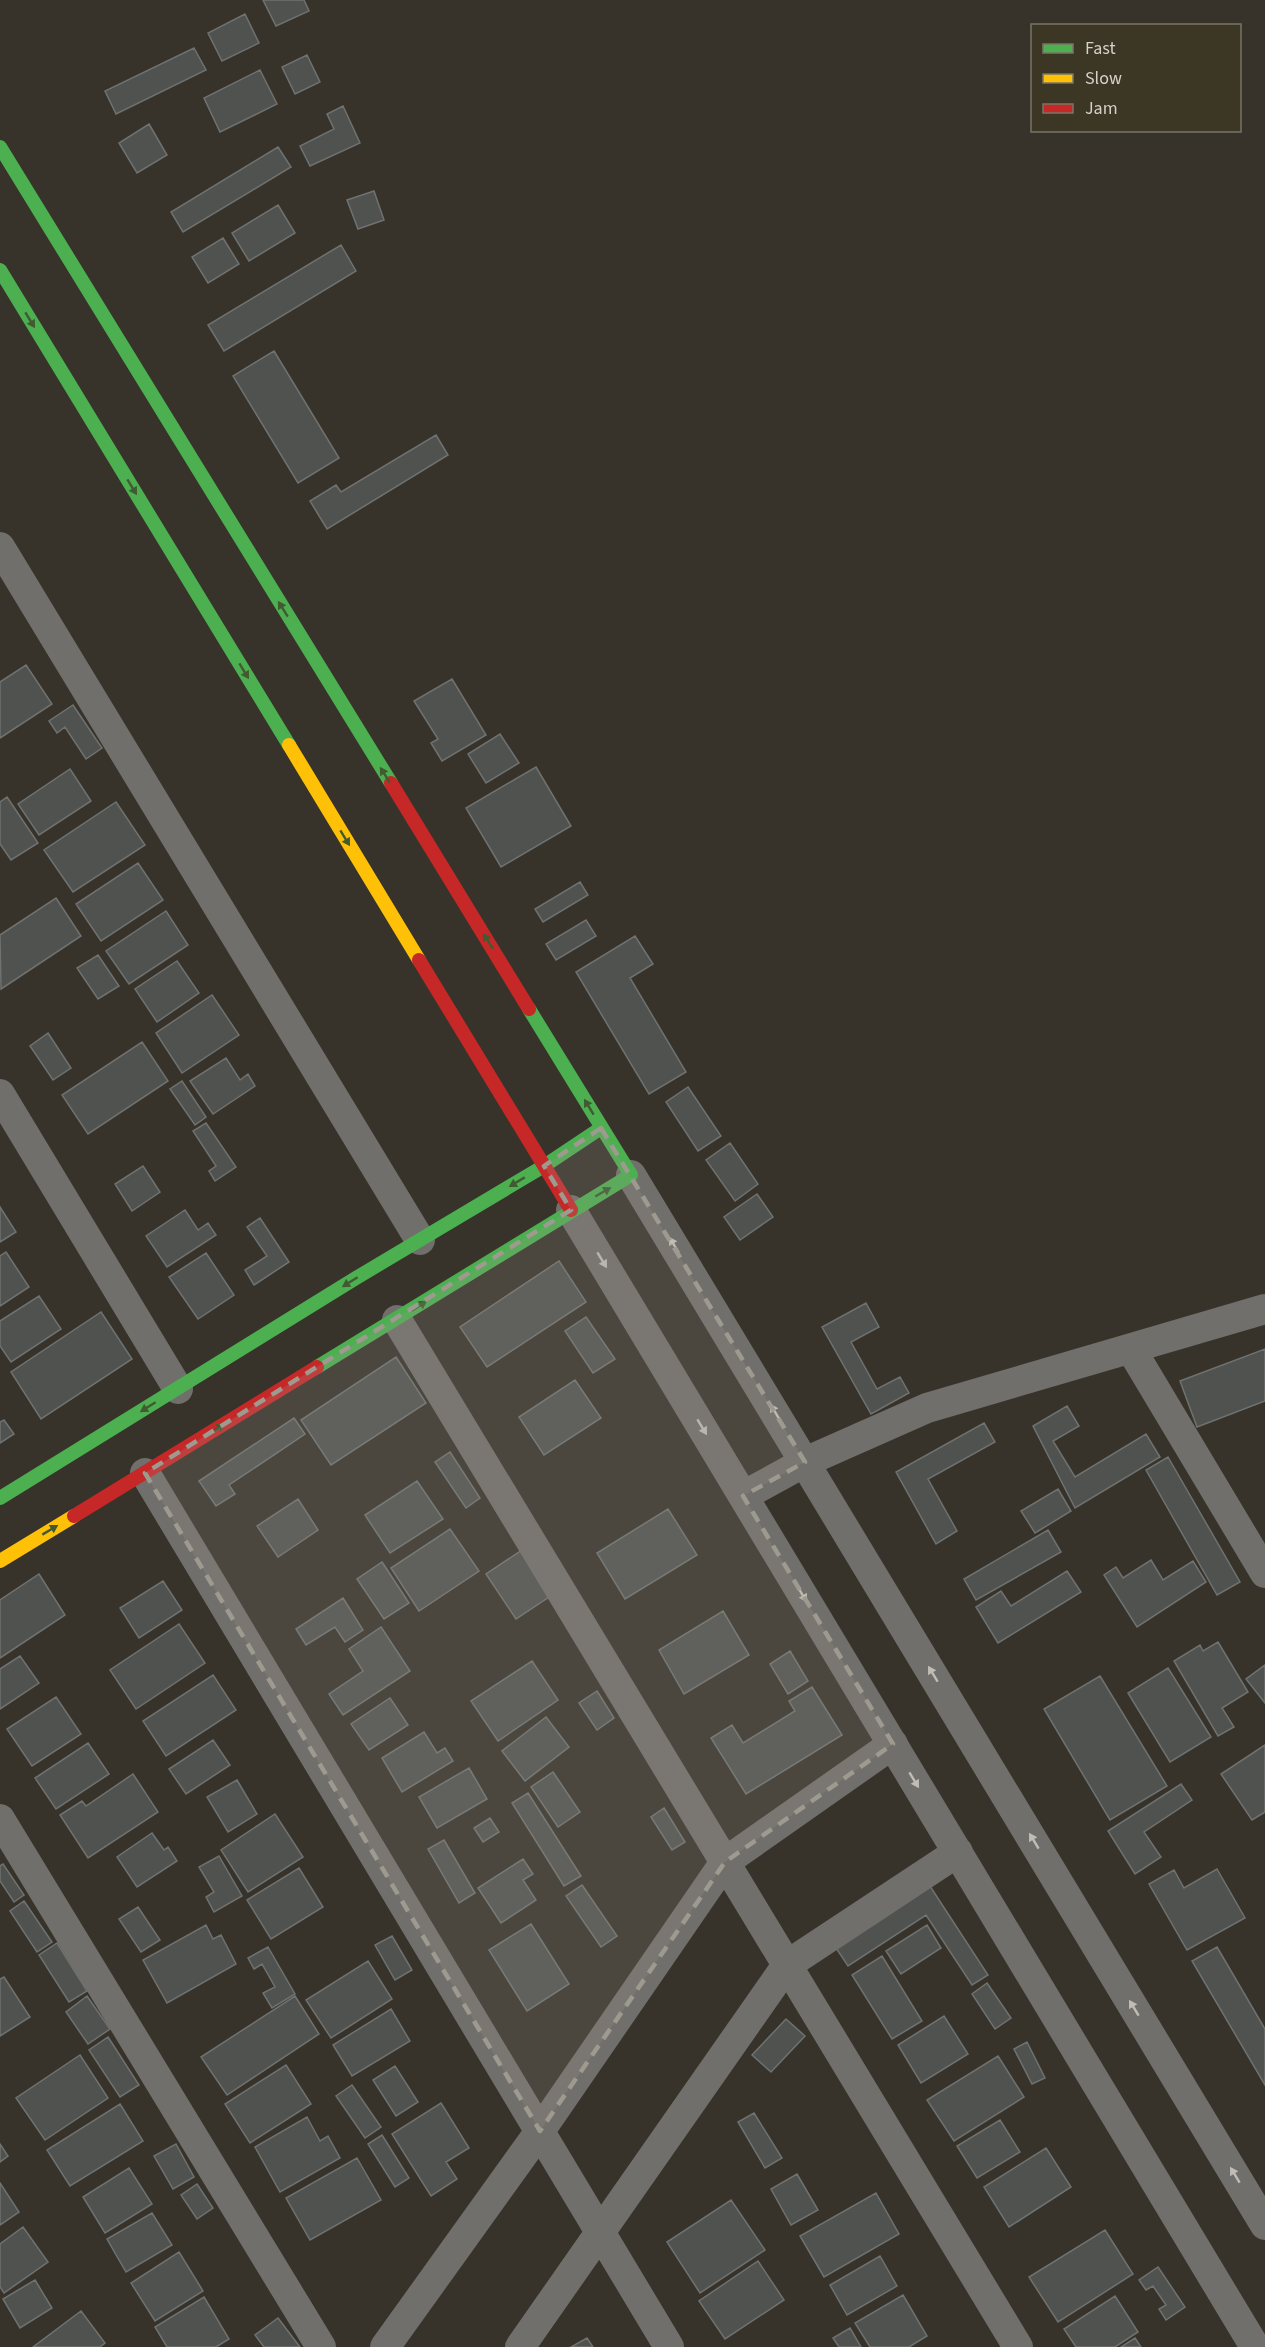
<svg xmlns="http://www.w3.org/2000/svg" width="1265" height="2347" font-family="'Source Sans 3',sans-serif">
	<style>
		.building { fill: #50524f; stroke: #6f7270; stroke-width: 1.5 }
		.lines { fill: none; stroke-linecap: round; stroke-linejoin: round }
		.street { stroke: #716f6b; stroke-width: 30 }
		.fast { stroke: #4caf50; stroke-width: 14 }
		.slow { stroke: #ffc107; stroke-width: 14 }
		.jam { stroke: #c62828; stroke-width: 14 }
		.oneway { fill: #415a32 }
		.oneway2 { fill: #c1bdb5 }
		.marked { fill: #9e9a90; fill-opacity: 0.2; stroke: #9e9a90; stroke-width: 4.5; stroke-dasharray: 12 8; stroke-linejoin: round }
	</style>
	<rect width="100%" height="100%" fill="#37332a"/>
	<path class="building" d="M263,0H304L309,11L276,26Z
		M245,14L259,43L222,61L208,33Z
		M194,48L206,70L116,114L105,91Z
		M307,55L320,82L295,94L282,67Z
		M260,70L277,104L220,132L204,98Z
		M343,106L360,143L310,166L300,146L334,129L327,114Z
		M149,124L167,155L137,173L119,143Z
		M278,147L291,167L183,232L171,212Z
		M374,191L384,220L358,229L347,200Z
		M278,205L295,233L249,261L232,233Z
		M223,238L239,264L208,283L192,257Z
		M341,245L356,271L224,351L208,325Z
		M274,351L339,458L298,483L233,376Z
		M436,435L448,455L327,529L310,501L336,485L341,492Z
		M26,665L52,704L0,738V682Z
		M452,679L486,735L442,761L431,743L438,739L414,701Z
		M73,705L102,748L86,759L65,727L57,733L49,721Z
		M500,734L519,763L486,783L468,754Z
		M536,767L571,826L501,867L466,808Z
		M70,769L91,801L39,835L18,804Z
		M7,797L38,843L11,860L0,844V802Z
		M116,802L145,845L73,892L44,850Z
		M138,863L163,900L101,941L76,904Z
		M580,882L588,895L543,922L535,909Z
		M56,898L81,936L1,989L0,935Z
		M166,911L188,945L129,984L106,951Z
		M586,920L596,936L556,960L546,944Z
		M635,936L653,964L630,978L686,1072L649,1094L576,972Z
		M98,955L119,986L98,999L77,968Z
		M177,961L199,993L157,1022L135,989Z
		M212,995L239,1035L182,1073L156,1033Z
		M48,1033L71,1068L53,1080L30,1046Z
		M142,1042L168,1081L88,1134L62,1095Z
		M226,1058L240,1080L248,1074L255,1086L213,1114L190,1081Z
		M182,1081L206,1117L195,1125L170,1089Z
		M688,1087L721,1136L698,1151L666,1102Z
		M206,1123L236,1167L215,1181L209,1171L216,1166L193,1131Z
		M730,1143L758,1184L735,1201L706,1160Z
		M143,1166L160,1192L132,1211L115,1184Z
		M757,1194L773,1217L740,1240L724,1217Z
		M0,1207L16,1232L0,1242Z
		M185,1210L198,1230L208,1223L216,1235L167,1267L146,1236Z
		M260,1218L289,1262L254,1285L245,1270L267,1256L247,1227Z
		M6,1252L29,1287L0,1306V1256Z
		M206,1253L234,1295L198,1319L169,1277Z
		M559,1261L586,1302L487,1367L460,1327Z
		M39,1296L61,1329L11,1362L0,1346V1321Z
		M866,1303L879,1327L851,1342L877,1389L900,1377L909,1393L871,1414L822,1327Z
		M101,1312L132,1359L41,1419L11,1372Z
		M586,1317L615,1359L593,1373L565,1331Z
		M1265,1349V1401L1197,1427L1180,1381Z
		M396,1357L426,1403L331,1465L301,1420Z
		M575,1380L601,1418L544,1455L519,1417Z
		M1067,1406L1079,1426L1053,1441L1075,1477L1146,1434L1160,1457L1075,1508L1033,1426Z
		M294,1418L305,1434L229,1485L235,1494L216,1506L199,1481Z
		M4,1420L14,1434L0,1443V1422Z
		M984,1423L995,1442L928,1479L957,1531L936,1544L896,1472Z
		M450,1452L480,1498L466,1508L435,1462Z
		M1168,1457L1240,1582L1217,1595L1146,1470Z
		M417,1481L443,1519L390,1553L365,1515Z
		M1058,1489L1071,1511L1035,1533L1021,1511Z
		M298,1499L318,1530L278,1557L257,1526Z
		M668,1509L697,1555L625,1599L597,1553Z
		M450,1529L479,1571L419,1611L391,1568Z
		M1048,1530L1061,1552L976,1600L964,1579Z
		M522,1550L552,1595L516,1619L486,1574Z
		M1151,1560L1163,1580L1193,1561L1206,1582L1137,1627L1104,1575L1116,1567L1123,1578Z
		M382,1562L409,1603L384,1619L357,1579Z
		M1067,1571L1081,1592L998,1643L976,1607L1001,1591L1011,1606Z
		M39,1574L65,1615L0,1658V1600Z
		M163,1581L182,1610L139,1638L120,1608Z
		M343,1598L363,1630L345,1642L335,1627L306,1645L296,1629Z
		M723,1611L749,1655L684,1694L659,1650Z
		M179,1624L205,1663L136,1709L110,1670Z
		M381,1627L410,1671L343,1715L329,1694L363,1671L349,1649Z
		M1218,1642L1248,1692L1222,1708L1234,1727L1218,1736L1174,1661L1200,1645L1203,1651Z
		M790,1651L808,1681L788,1694L770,1664Z
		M20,1656L39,1683L0,1709V1669Z
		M532,1661L558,1700L498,1741L471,1701Z
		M1265,1665V1703L1246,1679Z
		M1168,1668L1211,1737L1170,1762L1128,1693Z
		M213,1675L236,1710L166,1756L143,1721Z
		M1100,1676L1167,1786L1110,1820L1044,1709Z
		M812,1687L842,1735L746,1794L711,1738L732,1725L743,1743L795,1711L789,1701Z
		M597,1691L614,1718L597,1730L579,1703Z
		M56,1697L81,1734L32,1766L7,1729Z
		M390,1698L408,1725L369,1750L351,1724Z
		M546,1717L569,1747L525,1781L502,1751Z
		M424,1732L437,1753L445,1748L453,1761L402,1792L382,1758Z
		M213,1740L230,1765L186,1794L169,1769Z
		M88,1743L109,1774L56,1809L35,1778Z
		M1265,1745V1812L1252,1820L1221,1774Z
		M469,1768L487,1799L437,1828L419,1797Z
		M553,1772L580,1812L558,1827L531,1787Z
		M133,1774L158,1812L88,1858L60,1815L82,1801L86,1806Z
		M237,1780L257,1814L228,1832L207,1797Z
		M1181,1784L1192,1800L1144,1832L1161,1857L1135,1874L1108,1831Z
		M528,1793L581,1876L564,1886L512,1803Z
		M664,1808L685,1842L672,1850L651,1817Z
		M275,1814L303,1857L248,1892L221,1850Z
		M490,1818L499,1832L483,1842L474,1828Z
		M152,1833L164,1850L168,1847L177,1861L137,1887L117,1857Z
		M444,1840L475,1893L459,1903L428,1849Z
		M219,1856L242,1896L214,1912L206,1897L214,1892L199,1867Z
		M523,1859L533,1874L523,1880L536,1900L501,1923L478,1888Z
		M3,1864L24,1895L14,1902L0,1881V1866Z
		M299,1868L323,1907L271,1939L247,1900Z
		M1217,1869L1245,1918L1187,1950L1149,1884L1174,1870L1184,1888Z
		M926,1880L988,1975L972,1985L926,1915L848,1966L832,1942Z
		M582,1885L617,1936L601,1947L566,1896Z
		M24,1901L52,1942L37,1952L10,1911Z
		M138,1907L160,1940L141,1952L119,1919Z
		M531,1924L569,1984L527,2011L489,1950Z
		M206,1925L213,1939L221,1935L236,1964L167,2003L143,1960Z
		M927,1925L941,1948L901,1974L886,1951Z
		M392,1936L412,1970L395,1980L375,1945Z
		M57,1943L87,1991L69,2002L39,1955Z
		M268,1947L295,1994L272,2008L263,1993L275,1987L262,1964L254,1969L248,1958Z
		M1217,1947L1265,2029V2085L1192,1961Z
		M882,1956L922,2021L892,2039L852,1975Z
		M368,1961L392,1999L331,2038L306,2000Z
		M4,1977L30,2017L0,2036V1979Z
		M987,1983L1011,2018L995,2029L972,1994Z
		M87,1996L110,2029L88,2044L66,2012Z
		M295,1996L319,2034L227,2095L201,2057Z
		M391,2009L410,2041L352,2076L333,2045Z
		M944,2016L968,2054L921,2083L898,2045Z
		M786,2019L805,2036L771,2072L752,2055Z
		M108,2037L139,2085L120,2097L89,2050Z
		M1027,2042L1045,2078L1032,2084L1014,2049Z
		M80,2055L108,2098L45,2140L16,2098Z
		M998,2056L1024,2097L954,2141L927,2100Z
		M286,2065L311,2104L250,2143L225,2104Z
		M395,2066L418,2102L396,2116L373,2080Z
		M352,2085L381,2127L365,2138L336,2096Z
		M441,2103L469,2148L446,2162L457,2179L431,2196L392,2134Z
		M120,2104L143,2141L70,2186L47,2150Z
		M754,2113L782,2158L765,2168L738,2122Z
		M307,2117L320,2141L328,2136L340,2158L280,2192L255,2147Z
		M1000,2120L1020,2152L977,2178L957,2146Z
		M382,2135L409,2178L395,2187L368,2144Z
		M0,2144L8,2156L0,2162Z
		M176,2144L194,2177L173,2189L154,2156Z
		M1046,2148L1071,2187L1009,2227L984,2187Z
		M357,2158L381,2200L310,2240L286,2198Z
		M129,2168L152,2204L105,2233L83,2197Z
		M797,2174L818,2210L791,2225L771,2189Z
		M0,2183L19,2212L0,2225Z
		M197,2184L213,2208L197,2219L181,2195Z
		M876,2193L899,2234L824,2277L800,2236Z
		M731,2200L765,2250L700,2293L667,2242Z
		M152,2213L172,2245L126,2272L107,2239Z
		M23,2227L48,2262L4,2293L0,2287V2244Z
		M1105,2230L1133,2274L1058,2322L1029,2277Z
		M179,2252L203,2291L155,2321L131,2283Z
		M880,2256L897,2286L847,2315L830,2285Z
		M758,2261L784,2300L725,2339L699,2301Z
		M1158,2267L1185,2307L1166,2320L1159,2309L1166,2305L1153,2286L1146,2290L1139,2280Z
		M35,2280L52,2308L20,2328L3,2299Z
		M903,2295L927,2336L909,2347H870L855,2323Z
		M1115,2296L1138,2332L1115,2347H1076L1064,2329Z
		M204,2297L229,2339L216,2347H167L155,2327Z
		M81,2311L105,2343L100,2347H33Z
		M278,2318L300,2347H264L255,2335Z
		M850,2328L861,2347H839L833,2338Z
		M587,2338L593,2347H571Z
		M1135,2338L1141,2347H1121Z"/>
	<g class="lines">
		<path class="street" d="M0,547L420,1240
			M0,1094L178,1389
			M631,1175L1265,2225
			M571,1210L1255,2347
			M397,1320L1018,2347
			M1131,1349L1265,1573
			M145,1473L669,2347
			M743,1496L805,1462L927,1408L1265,1309
			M0,1819L321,2347
			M385,2347L540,2131L725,1862L893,1744
			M520,2347L787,1965L958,1852"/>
		<path class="fast" d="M0,147L391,783
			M0,270L289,745
			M317,1367L631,1175L529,1009
			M0,1498L356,1278L544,1166L601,1128"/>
		<path class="slow" d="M289,745L419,960
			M0,1561L74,1516"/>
		<path class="jam" d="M391,783L529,1009
			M419,960L571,1210
			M74,1516L317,1367"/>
	</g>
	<defs><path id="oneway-solid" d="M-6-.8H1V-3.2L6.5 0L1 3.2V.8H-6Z" transform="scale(1.5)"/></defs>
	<g class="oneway">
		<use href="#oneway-solid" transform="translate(30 320) rotate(59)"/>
		<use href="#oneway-solid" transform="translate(132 487) rotate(59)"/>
		<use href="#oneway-solid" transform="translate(283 609) rotate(-122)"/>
		<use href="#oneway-solid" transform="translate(244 671) rotate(59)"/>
		<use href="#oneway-solid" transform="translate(385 775) rotate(-122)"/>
		<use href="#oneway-solid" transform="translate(345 838) rotate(59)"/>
		<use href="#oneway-solid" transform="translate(488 941) rotate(-122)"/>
		<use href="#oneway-solid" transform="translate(589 1107) rotate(-121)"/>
		<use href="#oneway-solid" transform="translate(517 1182) rotate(149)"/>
		<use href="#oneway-solid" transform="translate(603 1192) rotate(-30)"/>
		<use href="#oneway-solid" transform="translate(350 1282) rotate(148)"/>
		<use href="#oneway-solid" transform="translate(419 1306) rotate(-32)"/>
		<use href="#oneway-solid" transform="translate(148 1407) rotate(148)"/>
		<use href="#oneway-solid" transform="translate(217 1429) rotate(-31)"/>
		<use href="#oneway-solid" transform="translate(50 1530) rotate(-31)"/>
	</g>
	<g class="oneway2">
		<use href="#oneway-solid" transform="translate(674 1245) rotate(-122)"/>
		<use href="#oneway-solid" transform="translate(602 1260) rotate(59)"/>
		<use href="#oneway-solid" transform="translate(775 1412) rotate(-121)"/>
		<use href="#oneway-solid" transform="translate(702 1427) rotate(59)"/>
		<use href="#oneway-solid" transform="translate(802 1594) rotate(59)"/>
		<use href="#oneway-solid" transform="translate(933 1674) rotate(-121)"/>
		<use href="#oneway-solid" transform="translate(914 1780) rotate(59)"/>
		<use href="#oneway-solid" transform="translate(1034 1841) rotate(-121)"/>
		<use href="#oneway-solid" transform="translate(1134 2008) rotate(-121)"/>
		<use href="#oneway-solid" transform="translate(1235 2175) rotate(-121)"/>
	</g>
	<path class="marked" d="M601,1128L805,1462L743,1496L893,1744L725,1862L540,2131L145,1473L571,1210L544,1166Z"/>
	<rect x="1031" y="24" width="210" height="108" fill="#3c3625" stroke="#797466" stroke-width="1.5"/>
	<rect x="1043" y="44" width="30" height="9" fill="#4caf50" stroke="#797466" stroke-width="1.5"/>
	<text x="1085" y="54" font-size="18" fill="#d5d1c7">Fast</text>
	<rect x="1043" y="74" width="30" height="9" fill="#ffc107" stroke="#797466" stroke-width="1.5"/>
	<text x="1085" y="84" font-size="18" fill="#d5d1c7">Slow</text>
	<rect x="1043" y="104" width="30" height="9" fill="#c62828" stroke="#797466" stroke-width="1.5"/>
	<text x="1085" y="114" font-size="18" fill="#d5d1c7">Jam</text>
</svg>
